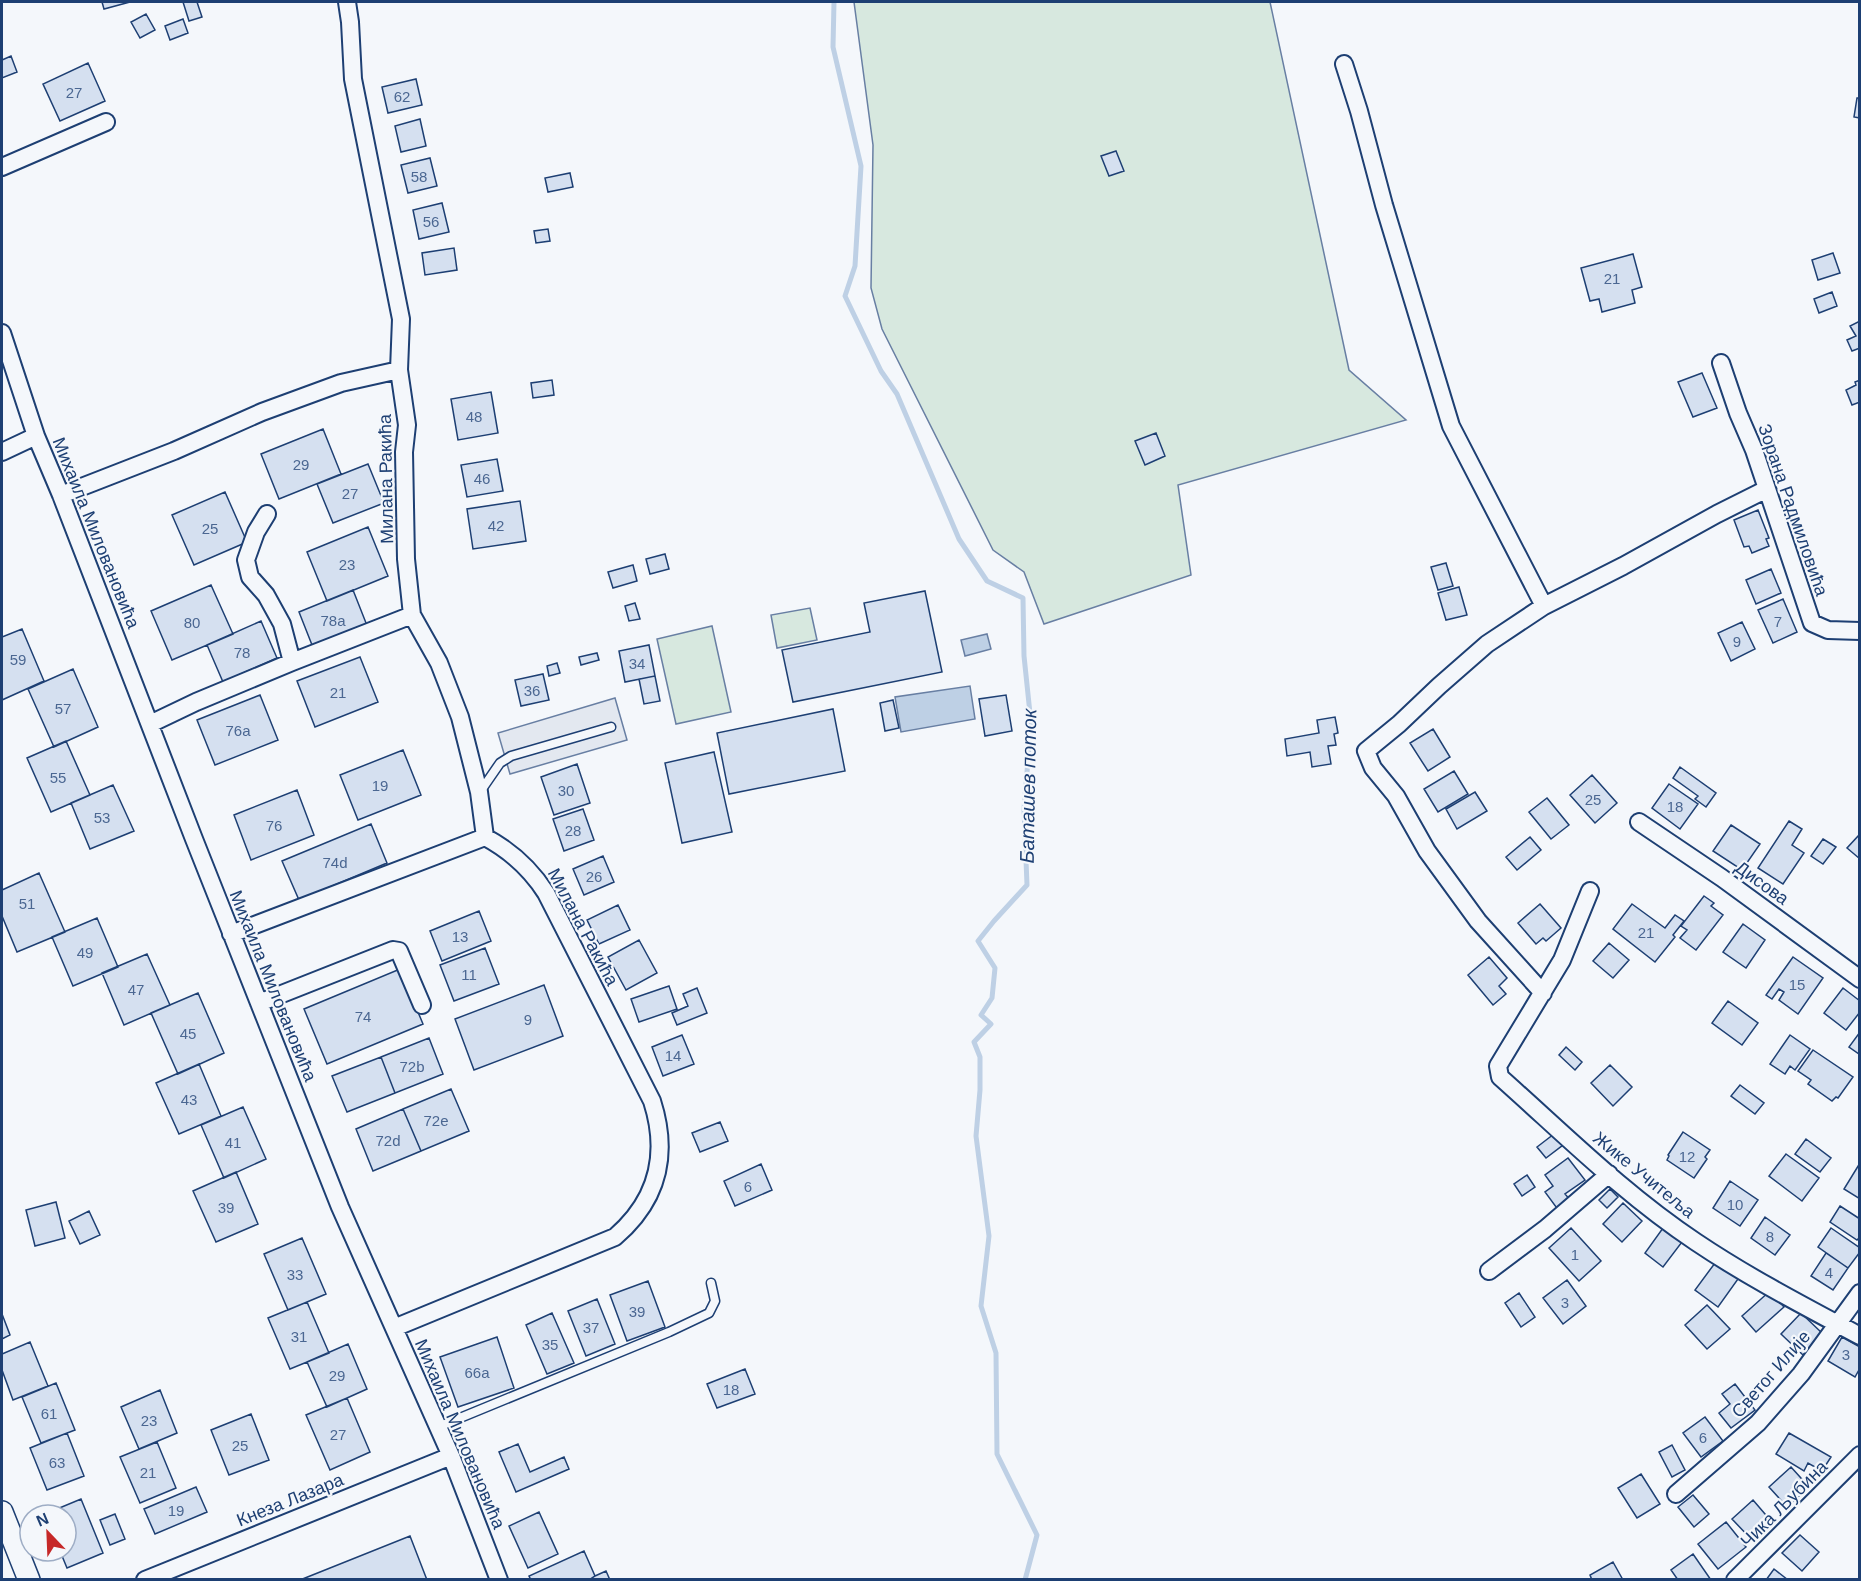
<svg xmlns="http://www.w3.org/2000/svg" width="1861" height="1581" font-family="Arial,sans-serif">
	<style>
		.green { fill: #d7e8df; stroke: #687fa3; stroke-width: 1.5 }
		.parking { fill: #e3e8f0; stroke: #687fa3; stroke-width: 1.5 }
		.water { fill: #bed0e5; stroke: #687fa3; stroke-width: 1.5 }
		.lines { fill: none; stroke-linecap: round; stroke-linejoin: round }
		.stream { stroke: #bed0e5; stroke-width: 5 }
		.building { fill: #d5e0f0; stroke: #1d3f73; stroke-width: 1.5 }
		.service-casing { stroke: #1d3f73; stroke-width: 11 }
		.minor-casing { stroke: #1d3f73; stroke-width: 20 }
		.tertiary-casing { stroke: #1d3f73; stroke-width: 24 }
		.service { stroke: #f4f7fb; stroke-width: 8 }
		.minor { stroke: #f4f7fb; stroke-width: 16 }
		.tertiary { stroke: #f4f7fb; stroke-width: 21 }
		.labels { text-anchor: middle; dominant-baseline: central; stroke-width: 4.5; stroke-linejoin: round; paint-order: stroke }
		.number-label { font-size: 15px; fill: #4b6792 }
		.street-label { font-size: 18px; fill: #1d3f73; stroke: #f4f7fb }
		.water-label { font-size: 20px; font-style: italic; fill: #1d3f73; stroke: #f4f7fb }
	</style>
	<rect width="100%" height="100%" fill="#f4f7fb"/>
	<path class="green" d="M854,2H1270L1349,370L1406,420L1178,485L1191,575L1044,624L1024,572L993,550L882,329L871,288L873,145Z
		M810,608L817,640L777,648L771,615Z
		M712,626L731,712L676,724L657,639Z"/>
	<path class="parking" d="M615,698L627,740L510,774L498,733Z"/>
	<path class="water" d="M987,634L991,649L965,656L961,640Z
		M970,686L975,719L901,732L895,697Z"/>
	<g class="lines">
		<path class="stream" d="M834,2L833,47L861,166L855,266L845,296L881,371L897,394L959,539L987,581L1023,598L1024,656L1031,723L1024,809L1027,885L994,921L978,941L995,968L992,998L981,1015L991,1024L974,1042L980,1057V1090L976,1136L989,1236L981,1306L996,1353L997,1454L1037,1535L1025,1580"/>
	</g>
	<path class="building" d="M102,2H130L104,9Z
		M183,2H197L202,17L189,21Z
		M146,14L155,30L140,38L131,22Z
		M183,19L188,33L170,40L165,26Z
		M11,56L17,72L2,78V60Z
		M88,63L105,101L60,121L43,84Z
		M416,79L422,105L388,113L382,87Z
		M1857,98H1860V118L1854,117Z
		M420,119L426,146L401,152L395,126Z
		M1116,151L1124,171L1109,176L1101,156Z
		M430,158L437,186L408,193L401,165Z
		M570,173L573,187L548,192L545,178Z
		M442,203L449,232L419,239L413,210Z
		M548,229L550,241L536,243L534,231Z
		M454,248L457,270L425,275L422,253Z
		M1833,253L1840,273L1818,280L1812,260Z
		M1633,254L1642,287L1632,290L1635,303L1602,312L1599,299L1590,301L1581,268Z
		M1832,292L1837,306L1819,313L1814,299Z
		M1860,321V348L1852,351L1847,340L1856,336L1850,326Z
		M1702,373L1717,408L1693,417L1678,382Z
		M552,380L554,395L533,398L531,383Z
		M1860,380V402L1852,405L1846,390L1856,385L1855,382Z
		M491,392L498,433L458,440L451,399Z
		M323,429L341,474L279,499L261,454Z
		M1156,433L1165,456L1145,465L1135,441Z
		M497,459L503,491L467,497L461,465Z
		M368,464L384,503L333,523L317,484Z
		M225,492L247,542L194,565L172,515Z
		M520,501L526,541L473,549L467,509Z
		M1758,510L1769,538L1766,539L1769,546L1752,553L1749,546L1744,547L1734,520Z
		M368,527L388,576L327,601L307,552Z
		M665,554L669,569L650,574L646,559Z
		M1446,563L1453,586L1438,590L1431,567Z
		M633,565L637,581L613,588L608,572Z
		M1771,569L1781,593L1756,604L1746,580Z
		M211,585L233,634L172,660L151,611Z
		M1459,587L1467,615L1446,620L1438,593Z
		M353,590L368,628L314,650L299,612Z
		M925,591L942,672L793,702L782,650L870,632L864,603Z
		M1783,599L1797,632L1773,643L1758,610Z
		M635,603L640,619L629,621L625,606Z
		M261,621L277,658L223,682L207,645Z
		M1742,622L1755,649L1731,661L1718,633Z
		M22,629L44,681L2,700V637Z
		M649,645L655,676L625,682L619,651Z
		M597,653L599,660L581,665L579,657Z
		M360,657L378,702L315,727L297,681Z
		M557,663L560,673L549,676L547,666Z
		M73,669L98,727L54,747L28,689Z
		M543,674L549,700L521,706L515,680Z
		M655,676L660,701L644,704L639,679Z
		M260,695L278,740L215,765L197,720Z
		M1006,695L1012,731L985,736L979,699Z
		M893,700L899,728L885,731L880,703Z
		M833,709L845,771L729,794L717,733Z
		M1335,717L1338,733L1334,734L1336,745L1328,746L1331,764L1312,767L1310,752L1287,756L1285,739L1319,733L1317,720Z
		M1433,729L1450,757L1428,771L1410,743Z
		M66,741L90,795L51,812L27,758Z
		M403,750L421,795L358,820L340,775Z
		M714,752L732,832L682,843L665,763Z
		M577,764L590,803L554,815L541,777Z
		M1680,767L1716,793L1706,807L1695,799L1698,796L1673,778Z
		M1454,771L1468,794L1438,812L1424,789Z
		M1592,775L1617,803L1595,823L1570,795Z
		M1669,784L1698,804L1680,829L1652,808Z
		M113,785L134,831L90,849L71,803Z
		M297,790L314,835L251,860L234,815Z
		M1475,792L1487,811L1457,829L1446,809Z
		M1547,798L1569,825L1551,839L1529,812Z
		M583,809L594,840L564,851L553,819Z
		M1789,821L1802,829L1792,845L1804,853L1783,884L1758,868Z
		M371,824L387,863L299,900L282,861Z
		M1731,825L1760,844L1742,870L1713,851Z
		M1860,834V859L1847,848Z
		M1530,837L1541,850L1517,870L1506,857Z
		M1823,839L1836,847L1823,864L1811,856Z
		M603,856L614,882L584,895L573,869Z
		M39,873L65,932L17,952L2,916V890Z
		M1704,896L1714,903L1711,906L1723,915L1696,950L1680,938L1687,930L1681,926Z
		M1540,904L1561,928L1546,941L1543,938L1536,944L1518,923Z
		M1632,904L1665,928L1675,915L1684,921L1673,935L1675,937L1655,962L1613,929Z
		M618,905L630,930L599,944L587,920Z
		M479,911L491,941L442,961L430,931Z
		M97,918L118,967L73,986L52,937Z
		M1743,924L1765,940L1746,968L1723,952Z
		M639,940L657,973L626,990L608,957Z
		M1609,943L1629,960L1613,978L1593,961Z
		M485,948L499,984L454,1001L440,965Z
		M147,954L170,1005L124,1025L102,973Z
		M1489,957L1507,978L1499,986L1506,994L1493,1005L1468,975Z
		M1793,957L1823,978L1798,1014L1779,1000L1784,992L1779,989L1772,999L1766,995Z
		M400,969L423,1024L327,1064L304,1009Z
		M544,985L563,1036L474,1070L455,1019Z
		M669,986L677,1009L639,1022L631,999Z
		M697,988L707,1013L677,1025L672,1013L688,1006L683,994Z
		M1843,988L1860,1001V1012L1846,1030L1824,1013Z
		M198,993L224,1053L178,1074L151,1013Z
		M1728,1001L1758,1023L1742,1045L1712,1023Z
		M1860,1032V1053L1859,1054L1849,1047Z
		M682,1035L694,1064L663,1076L652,1047Z
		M1790,1035L1810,1049L1795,1070L1790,1066L1785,1074L1770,1064Z
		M429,1038L443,1074L395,1093L381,1057Z
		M1566,1047L1582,1062L1575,1070L1559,1055Z
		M1813,1050L1853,1077L1838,1098L1836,1097L1832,1101L1808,1084L1811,1080L1798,1071Z
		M381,1057L395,1093L347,1112L332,1076Z
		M199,1064L221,1116L179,1134L156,1083Z
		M1610,1065L1632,1087L1613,1106L1591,1083Z
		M1740,1085L1764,1103L1755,1114L1731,1096Z
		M451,1089L469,1131L421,1151L403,1109Z
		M243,1107L266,1159L224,1178L201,1125Z
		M403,1109L421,1151L373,1171L356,1129Z
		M720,1122L728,1141L700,1152L692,1133Z
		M1683,1132L1710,1150L1705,1157L1707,1159L1694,1178L1667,1160L1669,1156L1668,1155Z
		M1554,1134L1563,1145L1546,1158L1537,1147Z
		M1806,1139L1831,1158L1820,1172L1795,1154Z
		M1786,1154L1819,1178L1802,1201L1769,1176Z
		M1568,1158L1585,1180L1565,1194L1571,1201L1559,1211L1545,1192L1553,1186L1545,1175Z
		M1860,1163V1199L1844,1189Z
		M761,1164L772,1190L735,1206L724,1181Z
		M236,1172L258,1224L216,1242L193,1191Z
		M1527,1175L1535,1187L1522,1196L1514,1184Z
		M1730,1181L1758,1200L1740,1226L1713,1208Z
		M1610,1189L1618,1197L1607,1208L1599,1200Z
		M56,1202L65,1238L35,1246L26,1210Z
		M1623,1203L1642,1221L1622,1242L1603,1224Z
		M1840,1206L1860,1219V1237L1857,1240L1830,1222Z
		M89,1211L100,1235L80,1244L69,1221Z
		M1765,1217L1790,1235L1775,1255L1751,1238Z
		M1571,1228L1601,1261L1579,1281L1549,1248Z
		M1663,1228L1682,1242L1663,1267L1645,1253Z
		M1831,1228L1860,1248V1252L1848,1268L1818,1247Z
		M302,1238L326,1294L288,1310L264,1254Z
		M1826,1253L1848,1268L1833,1290L1811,1276Z
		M1715,1263L1738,1279L1718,1307L1695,1290Z
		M1567,1280L1586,1306L1563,1324L1543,1298Z
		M648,1281L665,1327L627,1341L610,1295Z
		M1770,1291L1784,1307L1756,1332L1742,1316Z
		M1519,1293L1535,1317L1521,1327L1505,1303Z
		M597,1299L615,1344L586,1356L568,1311Z
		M307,1302L329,1353L290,1369L268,1318Z
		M1707,1305L1730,1329L1707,1349L1685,1325Z
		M552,1313L574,1363L547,1374L526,1325Z
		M1801,1313L1823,1334L1803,1355L1781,1334Z
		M2,1314L10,1335L2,1339Z
		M497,1337L514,1388L458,1407L440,1357Z
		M1842,1337L1860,1347V1368L1855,1377L1828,1361Z
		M30,1342L48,1386L13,1400L2,1370V1354Z
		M348,1344L367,1389L327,1407L307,1362Z
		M745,1369L755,1394L717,1408L707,1384Z
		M56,1383L75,1430L41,1443L22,1397Z
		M1735,1384L1755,1410L1731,1428L1719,1413L1730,1404L1722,1394Z
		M160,1390L177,1433L139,1449L121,1407Z
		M347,1398L370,1452L330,1470L306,1415Z
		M251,1414L269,1460L229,1475L211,1430Z
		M1705,1417L1723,1441L1701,1457L1683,1433Z
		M67,1433L84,1476L47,1490L30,1448Z
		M1789,1433L1831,1457L1822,1471L1808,1463L1804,1471L1776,1454Z
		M157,1442L176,1488L140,1503L120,1457Z
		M518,1444L530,1472L564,1457L569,1469L516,1492L499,1452Z
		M1672,1445L1685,1470L1672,1477L1659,1452Z
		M1791,1467L1809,1487L1787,1507L1769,1487Z
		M1641,1474L1660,1504L1637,1518L1618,1488Z
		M196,1487L207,1512L155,1534L144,1509Z
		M1693,1495L1709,1514L1694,1527L1678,1507Z
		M81,1499L103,1553L67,1568L60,1551H66V1515L45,1514Z
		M1753,1500L1771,1521L1751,1539L1732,1519Z
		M539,1512L558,1554L528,1568L509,1526Z
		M115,1514L125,1539L110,1545L100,1520Z
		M1726,1522L1746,1547L1718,1569L1698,1544Z
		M1800,1535L1819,1552L1802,1571L1782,1553Z
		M410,1536L427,1580H300Z
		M584,1551L595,1576L589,1580H531L529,1576Z
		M1693,1554L1711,1580H1678L1671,1570Z
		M1613,1562L1623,1580H1592L1590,1575Z
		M1774,1569L1788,1580H1766Z
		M606,1571L610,1580H589L595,1576Z"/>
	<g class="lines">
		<defs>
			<path id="service" d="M480,792L500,763L511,756L611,727
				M438,1427L669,1332L709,1313L715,1301L711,1283"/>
			<path id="minor" d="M347,2L350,22L353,79L401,319L399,370L407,425L404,452L406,559L412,615L439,663L460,717L479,792L485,837C511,851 530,868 546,893L652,1101C669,1154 658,1200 615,1237L394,1328
				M1344,64L1359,111L1384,205L1451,426L1544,606
				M2,167L106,122
				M2,333L36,436
				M1721,363L1738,413L1754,450L1812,623L1828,630L1860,631
				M2,452L36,436L61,495L194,839L340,1207L451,1456L499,1580
				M61,495L174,451L262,412L341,383L399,370
				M267,514L256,532L246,560L250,577L266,595L282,624L292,662
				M150,724L196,702L292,662L412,615
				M1639,822L1722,878L1860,979
				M1590,891L1562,960L1498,1066L1500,1077C1563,1133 1625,1195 1696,1242C1748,1277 1804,1306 1860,1336
				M231,934L485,837
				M1543,993L1478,921L1427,851L1396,796L1373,768L1366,751L1399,724L1439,686L1487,644L1544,606L1623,566L1717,514L1767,489
				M259,1003L393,950L399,951L422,1005
				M1489,1271L1545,1229L1609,1174
				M1676,1494L1758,1423L1801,1374L1860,1293
				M145,1580L451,1456
				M1735,1580L1860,1455"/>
			<path id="tertiary" d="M2,1512L29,1580"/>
		</defs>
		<use href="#service" class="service-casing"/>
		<use href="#minor" class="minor-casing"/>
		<use href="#tertiary" class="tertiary-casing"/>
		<use href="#service" class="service"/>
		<use href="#minor" class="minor"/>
		<use href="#tertiary" class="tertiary"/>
	</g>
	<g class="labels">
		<g class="number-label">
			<text x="74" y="92">27</text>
			<text x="402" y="96">62</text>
			<text x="419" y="176">58</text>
			<text x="431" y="221">56</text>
			<text x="1612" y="278">21</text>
			<text x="474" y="416">48</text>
			<text x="301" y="464">29</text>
			<text x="482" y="478">46</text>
			<text x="350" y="493">27</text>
			<text x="496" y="525">42</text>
			<text x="210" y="528">25</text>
			<text x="347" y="564">23</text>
			<text x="333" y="620">78a</text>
			<text x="1778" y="621">7</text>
			<text x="192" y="622">80</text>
			<text x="1737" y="641">9</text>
			<text x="242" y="652">78</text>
			<text x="18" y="659">59</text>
			<text x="637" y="663">34</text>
			<text x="532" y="690">36</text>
			<text x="338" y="692">21</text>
			<text x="63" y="708">57</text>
			<text x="238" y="730">76a</text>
			<text x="58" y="777">55</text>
			<text x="380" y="785">19</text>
			<text x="566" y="790">30</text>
			<text x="1593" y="799">25</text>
			<text x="1675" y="806">18</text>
			<text x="102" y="817">53</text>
			<text x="274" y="825">76</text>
			<text x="573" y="830">28</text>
			<text x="335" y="862">74d</text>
			<text x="594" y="876">26</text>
			<text x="27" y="903">51</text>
			<text x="1646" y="932">21</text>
			<text x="460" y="936">13</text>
			<text x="85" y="952">49</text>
			<text x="469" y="974">11</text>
			<text x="1797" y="984">15</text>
			<text x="136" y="989">47</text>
			<text x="363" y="1016">74</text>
			<text x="528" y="1019">9</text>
			<text x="188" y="1033">45</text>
			<text x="673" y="1055">14</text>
			<text x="412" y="1066">72b</text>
			<text x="189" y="1099">43</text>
			<text x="436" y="1120">72e</text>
			<text x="388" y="1140">72d</text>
			<text x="233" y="1142">41</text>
			<text x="1687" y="1156">12</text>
			<text x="748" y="1186">6</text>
			<text x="1735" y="1204">10</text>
			<text x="226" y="1207">39</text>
			<text x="1770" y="1236">8</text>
			<text x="1575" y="1254">1</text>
			<text x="1829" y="1272">4</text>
			<text x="295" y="1274">33</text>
			<text x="1565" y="1302">3</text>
			<text x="637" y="1311">39</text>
			<text x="591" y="1327">37</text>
			<text x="299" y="1336">31</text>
			<text x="550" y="1344">35</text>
			<text x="1846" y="1354">3</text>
			<text x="477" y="1372">66a</text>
			<text x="337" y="1375">29</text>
			<text x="731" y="1389">18</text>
			<text x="49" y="1413">61</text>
			<text x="149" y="1420">23</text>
			<text x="338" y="1434">27</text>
			<text x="1703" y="1437">6</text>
			<text x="240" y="1445">25</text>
			<text x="57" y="1462">63</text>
			<text x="148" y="1472">21</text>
			<text x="176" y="1510">19</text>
		</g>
		<g class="street-label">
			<text transform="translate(386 479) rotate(-91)">Милана Ракића</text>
			<text transform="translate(1793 510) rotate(71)">Зорана Радмиловића</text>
			<text transform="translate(96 533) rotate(68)">Михаила Миловановића</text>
			<text transform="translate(1762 883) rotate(36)">Дисова</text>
			<text transform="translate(583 927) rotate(62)">Милана Ракића</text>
			<text transform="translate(273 986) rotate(68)">Михаила Миловановића</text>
			<text transform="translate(1644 1175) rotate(39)">Жике Учитеља</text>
			<text transform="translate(1771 1374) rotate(-49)">Светог Илије</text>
			<text transform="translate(460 1434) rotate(67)">Михаила Миловановића</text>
			<text transform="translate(290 1500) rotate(-22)">Кнеза Лазара</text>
			<text transform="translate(1784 1504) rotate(-45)">Чика Љубина</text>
		</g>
		<g class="water-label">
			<text transform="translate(1028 786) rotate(-89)">Баташев поток</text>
		</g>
	</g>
	<rect width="1861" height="1581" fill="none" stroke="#1d3f73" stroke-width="6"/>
	<g transform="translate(48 1533) rotate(337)"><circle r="28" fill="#f4f7fb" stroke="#9eadc5" stroke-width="1.5"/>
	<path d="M0-4.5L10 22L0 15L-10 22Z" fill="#c62828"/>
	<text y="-9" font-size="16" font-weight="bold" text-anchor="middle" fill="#1d3f73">N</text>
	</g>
</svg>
